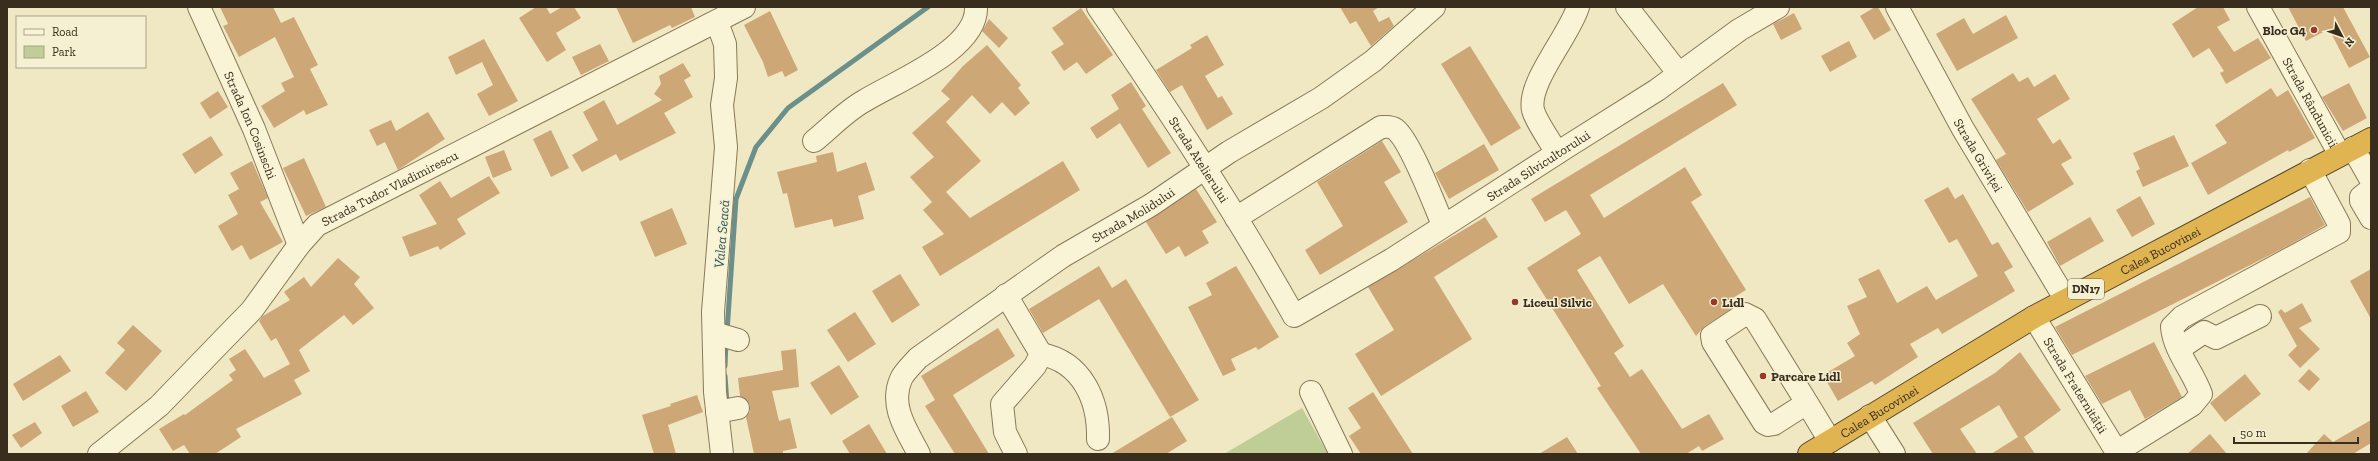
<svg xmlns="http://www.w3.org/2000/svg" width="2378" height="461" font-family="'Zilla Slab',serif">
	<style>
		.green { fill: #bfcd96 }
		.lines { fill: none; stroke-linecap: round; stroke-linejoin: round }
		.stream { stroke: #6b908c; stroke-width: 5 }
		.building { fill: #cea777 }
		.minor-casing { stroke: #897959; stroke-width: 24 }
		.highway-casing { stroke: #57462d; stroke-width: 24 }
		.minor { stroke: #f9f4d6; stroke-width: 22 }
		.highway { stroke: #e0b451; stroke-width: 22 }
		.poi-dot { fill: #993728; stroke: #f6f0d2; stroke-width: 1.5 }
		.labels { text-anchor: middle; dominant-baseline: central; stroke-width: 3; stroke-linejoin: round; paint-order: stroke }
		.shield { fill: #f6f0d2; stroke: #726853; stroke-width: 1 }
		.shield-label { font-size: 12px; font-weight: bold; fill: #392e1d }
		.poi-label { font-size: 13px; font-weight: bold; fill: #392e1d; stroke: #f6f0d2; text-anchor: start }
		.street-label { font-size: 13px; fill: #392e1d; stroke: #f6f0d2 }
		.water-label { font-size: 14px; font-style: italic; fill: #2c5559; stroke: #f6f0d2 }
	</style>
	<rect width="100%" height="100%" fill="#efe8c2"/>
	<path class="green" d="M1302,408L1328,454H1224Z"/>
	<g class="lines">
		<path class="stream" d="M727,332L736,199L756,147L788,108L928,7
			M725,366L726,342
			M725,376L727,404"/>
	</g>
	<path class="building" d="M220,7H273L281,23L294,17L318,65L310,69L328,105L306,115L304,110L274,128L261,106L285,91L281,83L294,77L275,37L239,57L223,26L228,24Z
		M536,7H546L550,14L562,7H574L581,18L556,33L566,50L547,62L519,18Z
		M616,7H691L695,17L672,28L670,25L633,43Z
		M1340,7H1379L1373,11L1379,22L1389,17L1394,26L1371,46L1356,21L1350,24Z
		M1875,7H1878L1891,30L1874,40L1860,16Z
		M2198,7H2223L2230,20L2217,27L2234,52L2258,38L2271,58L2226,84L2220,73L2224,71L2209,48L2193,58L2172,24Z
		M2288,7H2343L2370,57L2349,68L2329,29L2306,41Z
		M1081,8L1113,55L1086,74L1077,62L1064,71L1051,52L1064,44L1052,28Z
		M770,11L798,70L785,77L782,71L768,77L763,62L744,25Z
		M1794,13L1802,29L1781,40L1773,24Z
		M2006,15L2018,38L1957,71L1936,34L1964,18L1973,34Z
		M989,19L1008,38L999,48L982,31Z
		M1207,35L1224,65L1205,76L1218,98L1222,96L1233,114L1207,130L1182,85L1170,92L1156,70L1192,48L1190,45Z
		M484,39L518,101L489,116L477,94L493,85L482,62L456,75L448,57Z
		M1849,41L1857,57L1830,72L1821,56Z
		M600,44L609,61L581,75L572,57Z
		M987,45L1021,85L1018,88L1030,103L1015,116L1002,102L990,114L972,95L946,122L981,161L946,192L970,218L1063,161L1080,190L940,276L922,247L944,234L923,210L932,202L910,177L934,157L912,133L950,99L941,91L963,66Z
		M1470,46L1521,128L1491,146L1441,64Z
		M683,63L691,76L684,80L693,97L664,113L676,133L620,161L616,154L582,172L572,155L598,140L583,112L604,100L617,125L662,100L654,94L661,84L659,76Z
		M2013,73L2019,82L2028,77L2034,87L2055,74L2070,99L2037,119L2053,144L2060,139L2072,158L2061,164L2074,184L2028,212L1996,160L2006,154L1971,99Z
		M1131,82L1146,106L1142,109L1171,153L1148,168L1120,123L1097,139L1090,128L1119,109L1111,95Z
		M1723,83L1737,105L1590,195L1604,218L1685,167L1702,195L1691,202L1746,290L1726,302L1731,309L1705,326L1696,336L1663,284L1629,304L1600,256L1577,270L1624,346L1614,353L1630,377L1642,369L1682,429L1709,414L1724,439L1702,451L1699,446L1686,454H1641L1597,388L1601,386L1527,268L1581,234L1566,210L1545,222L1531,199Z
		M2349,83L2367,118L2343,131L2322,97Z
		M2271,88L2277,97L2288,90L2315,138L2289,152L2288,150L2208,195L2191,163L2227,143L2215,125Z
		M218,91L228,107L210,119L200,103Z
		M428,112L445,139L398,170L385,142L377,146L369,130L391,120L396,131Z
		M551,130L569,168L551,177L533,139Z
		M2174,135L2189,166L2143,187L2136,171L2140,169L2133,153Z
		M211,136L223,155L195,174L182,154Z
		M1382,141L1401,172L1384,182L1408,222L1320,275L1305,250L1343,226L1317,182Z
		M1484,144L1499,170L1449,199L1435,173Z
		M504,150L512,170L493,178L485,157Z
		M833,152L837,172L866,162L875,190L858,196L864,219L834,227L832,219L795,228L787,193L783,194L777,172L817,162L816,156Z
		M304,158L326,207L306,216L283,168Z
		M252,161L268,198L260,202L283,242L250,260L242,245L232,251L218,226L238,214L228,195L239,189L230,173Z
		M489,176L500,193L457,219L466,234L440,250L438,246L410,257L402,237L437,224L419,195L440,181L451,198Z
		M1948,187L1955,199L1963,194L1992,245L1998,242L2013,267L2004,272L2015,291L1942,334L1938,328L1910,344L1918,357L1875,385L1872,381L1838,401L1823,375L1855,356L1847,343L1860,334L1847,306L1867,297L1858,279L1879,269L1897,303L1927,286L1936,300L1978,276L1957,239L1949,243L1924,200Z
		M1196,189L1217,222L1202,231L1209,243L1185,257L1179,246L1166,254L1146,222Z
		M2140,196L2155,224L2132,237L2116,210Z
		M2310,197L2325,225L2282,249L2072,355L2055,327Z
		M672,208L687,244L655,257L640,222Z
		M1485,217L1498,237L1434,277L1472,339L1381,396L1355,354L1394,330L1368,287Z
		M2090,217L2104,241L2060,266L2047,242Z
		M338,258L360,277L354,284L374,308L353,325L344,315L299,350L310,371L294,380L302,394L236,429L241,437L215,454H190L184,445L173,451L159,429L184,414L185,415L233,380L229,375L236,370L229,359L245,349L264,378L290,364L276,338L271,341L259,321L263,316L290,300L284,292L304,277L311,287Z
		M1099,266L1112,288L1126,279L1199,400L1170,417L1099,299L1043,333L1029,309Z
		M1236,266L1279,337L1258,350L1256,347L1231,359L1236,370L1223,376L1188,307L1212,295L1206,283Z
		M2371,269V319L2350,281Z
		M900,274L920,305L892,323L872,291Z
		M2302,303L2312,321L2299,328L2320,349L2300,368L2288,355L2297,346L2278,312L2281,309L2285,313Z
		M855,312L876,344L848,362L827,330Z
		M133,325L162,351L126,391L105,373L125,350L117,343Z
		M998,328L1015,356L953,395L989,454H955L925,406L935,400L921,376Z
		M2154,342L2182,397L2145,419L2130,390L2102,404L2085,376Z
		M796,349L799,387L772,391L779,421L790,418L797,448L783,451V454H754L746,417L750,412V405L747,400L740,396L738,378L783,370L781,351Z
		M2020,352L2061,410L2024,437L2035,454H1991L2018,437L1999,405L1960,429L1977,454H1933L1913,423L1995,373Z
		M60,355L71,371L23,401L13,384Z
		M839,365L859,397L831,415L810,383Z
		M2309,369L2320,379L2309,391L2298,381Z
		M2245,374L2261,394L2225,422L2210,403Z
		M86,391L99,412L73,427L61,406Z
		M1373,392L1413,454H1361L1349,436L1361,428L1348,408Z
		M697,395L703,412L668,425L676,454H654L642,415L671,406L670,404Z
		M1172,417L1187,441L1166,454H1111Z
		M2371,420V443L2353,454H2306L2324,434L2333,442Z
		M35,422L42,433L21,448L12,435Z
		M869,424L887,454H850L842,441Z
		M2210,434L2227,454H2187Z
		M1567,437L1578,454H1539Z"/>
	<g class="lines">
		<defs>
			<g id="minor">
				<path id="s1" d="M199,7L254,129L299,245"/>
				<path id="s2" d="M1098,7C1167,108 1234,209 1294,316L1391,260L1565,148L1657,90L1739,30L1778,7"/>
				<path d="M1627,7L1679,74"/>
				<path id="s3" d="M1897,7L1963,129L2066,300"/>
				<path id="s4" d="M2258,7L2340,155"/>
				<path d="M717,22L725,44L726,78L722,105L726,147L713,312L715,392L722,454"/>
				<path d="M814,141C830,128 846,111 864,101C894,82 978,50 976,7"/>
				<path d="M2353,148L2371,180"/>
				<path d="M1557,153C1551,142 1536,122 1533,110C1527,83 1569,36 1578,7"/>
				<path d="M2371,189L2361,197V201L2371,218"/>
				<path d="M1236,218L1381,127C1386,127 1391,126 1395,129C1410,140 1435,206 1443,225"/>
				<path d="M1006,295L1041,354L1035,366L1002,404L1005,432L1016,454"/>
				<path id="s5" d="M2034,317L2118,454"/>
				<path d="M714,333L738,340"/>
				<path d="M2179,349L2204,332L2216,338L2260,316"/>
				<path d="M1041,354C1082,362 1099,400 1098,439"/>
				<path d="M1311,392L1341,454"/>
				<path d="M1807,403L1755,319L1745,314L1712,336L1713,342L1764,423L1768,425L1774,424L1807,403L1830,441"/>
				<path d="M717,412L738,408"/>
				<path d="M1870,416L1894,454"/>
				<path d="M2116,452L2192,405L2201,394C2193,371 2174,351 2172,327L2182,317L2339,232V224L2310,170"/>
				<path id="s6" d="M99,454L159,406L218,345L252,310L299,245L317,225L744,7"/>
				<path id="s7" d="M919,454C907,431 889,406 901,379C904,372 913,364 918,358L1063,256L1151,205L1229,152L1321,98L1373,61L1434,7"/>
			</g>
			<g id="highway">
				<path id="s8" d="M1809,454L2034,317L2371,139"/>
			</g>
		</defs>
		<use href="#minor" class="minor-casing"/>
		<use href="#highway" class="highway-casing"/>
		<use href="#minor" class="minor"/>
		<use href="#highway" class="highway"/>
	</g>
	<g class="poi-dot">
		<circle cx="2314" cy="30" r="4"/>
		<circle cx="1515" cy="302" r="4"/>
		<circle cx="1714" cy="302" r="4"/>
		<circle cx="1763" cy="376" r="4"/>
	</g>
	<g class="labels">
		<rect class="shield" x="2068" y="279" width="36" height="20" rx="3"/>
		<g class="shield-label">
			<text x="2086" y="289">DN17</text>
		</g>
		<g class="poi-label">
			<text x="2306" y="30" text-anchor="end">Bloc G4</text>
			<text x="1523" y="302">Liceul Silvic</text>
			<text x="1722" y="302">Lidl</text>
			<text x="1771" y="376">Parcare Lidl</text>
		</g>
		<g class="street-label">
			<text stroke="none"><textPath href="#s4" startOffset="109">Strada Rândunicii</textPath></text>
			<text stroke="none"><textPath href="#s1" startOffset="129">Strada Ion Cosinschi</textPath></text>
			<text stroke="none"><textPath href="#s3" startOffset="169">Strada Griviței</textPath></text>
			<text stroke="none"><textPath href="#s2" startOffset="183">Strada Atelierului</textPath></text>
			<text stroke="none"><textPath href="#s2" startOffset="653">Strada Silvicultorului</textPath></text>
			<text stroke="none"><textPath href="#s6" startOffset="399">Strada Tudor Vladimirescu</textPath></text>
			<text stroke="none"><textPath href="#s7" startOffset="366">Strada Molidului</textPath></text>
			<text stroke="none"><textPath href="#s8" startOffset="406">Calea Bucovinei</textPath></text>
			<text stroke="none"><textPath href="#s5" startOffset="80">Strada Fraternității</textPath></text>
			<text stroke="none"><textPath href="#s8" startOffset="82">Calea Bucovinei</textPath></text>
		</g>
		<g class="water-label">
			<text transform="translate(722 234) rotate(-85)">Valea Seacă</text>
		</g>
	</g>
	<rect width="2378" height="461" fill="none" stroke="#392e1d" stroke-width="16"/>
	<rect x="16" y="16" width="130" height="52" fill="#f6f0d2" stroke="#aaa28a"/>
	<rect x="24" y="29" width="20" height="6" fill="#f9f4d6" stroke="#aaa28a"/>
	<text x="52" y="36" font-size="12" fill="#392e1d">Road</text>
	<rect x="24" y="46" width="20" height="12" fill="#bfcd96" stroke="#aaa28a"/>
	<text x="52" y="56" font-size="12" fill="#392e1d">Park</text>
	<g transform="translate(2342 36) rotate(131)" stroke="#f6f0d2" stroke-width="3" paint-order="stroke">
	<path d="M0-3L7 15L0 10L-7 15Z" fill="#392e1d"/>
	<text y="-6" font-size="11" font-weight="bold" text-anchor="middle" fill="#392e1d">N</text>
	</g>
	<path d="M2234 437v6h124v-6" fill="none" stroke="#392e1d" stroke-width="2"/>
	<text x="2240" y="437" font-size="12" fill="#392e1d" stroke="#f6f0d2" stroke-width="3" paint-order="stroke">50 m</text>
</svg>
